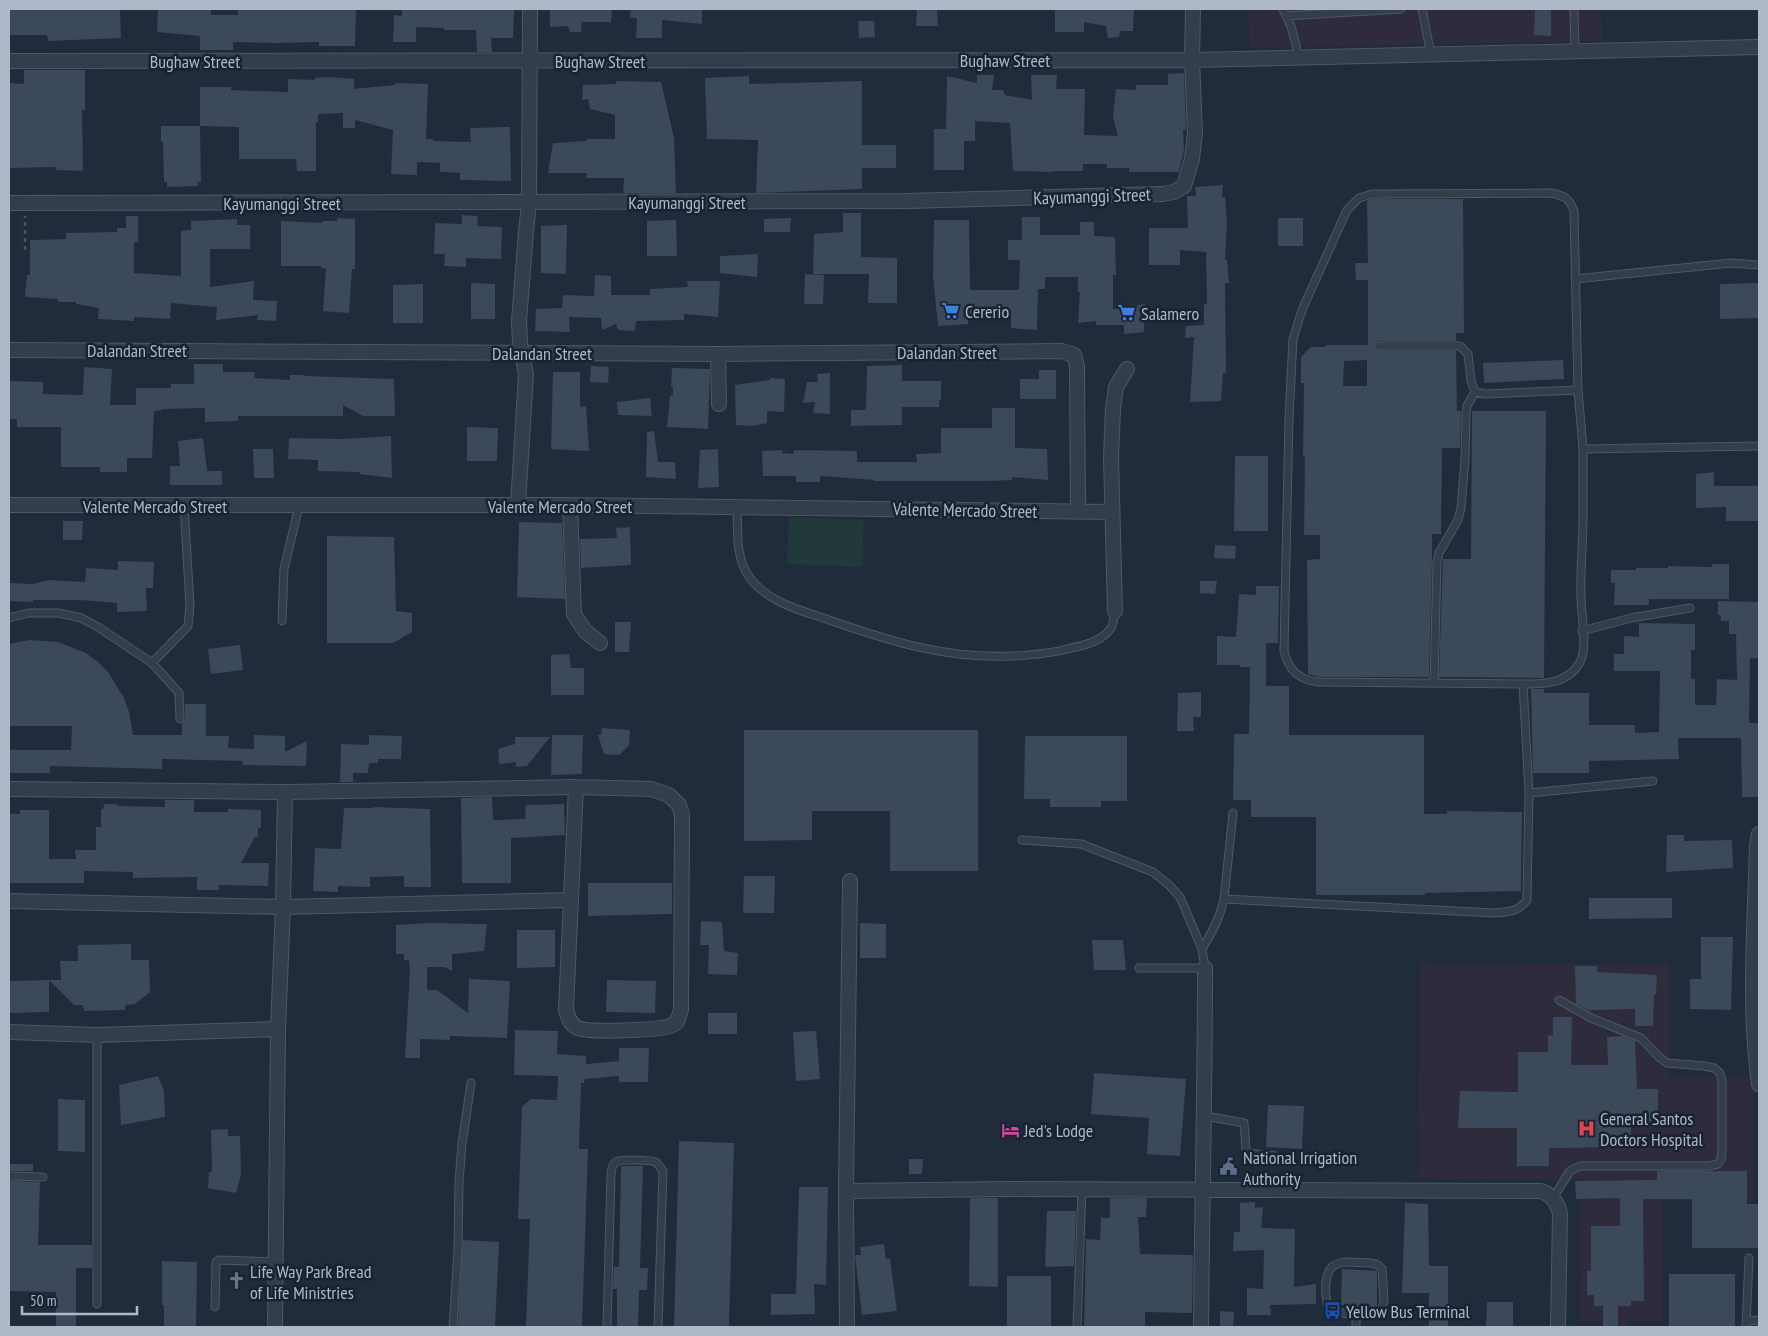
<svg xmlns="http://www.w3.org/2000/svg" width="1768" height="1336" font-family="'PT Sans Narrow',sans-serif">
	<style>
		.medical { fill: #2e2c3c }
		.green { fill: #22393c }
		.building { fill: #3c495b; fill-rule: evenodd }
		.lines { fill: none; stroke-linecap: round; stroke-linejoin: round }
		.service-casing { stroke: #4f5866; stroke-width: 9 }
		.minor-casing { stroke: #4f5866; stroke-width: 16 }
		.path { stroke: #40565a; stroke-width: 2.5; stroke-dasharray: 4 4; stroke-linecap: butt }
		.service { stroke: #343d4c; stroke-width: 7 }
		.minor { stroke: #343d4c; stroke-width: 14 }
		.labels { text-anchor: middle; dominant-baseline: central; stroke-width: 5; stroke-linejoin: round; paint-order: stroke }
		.street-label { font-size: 18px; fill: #afb8c8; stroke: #192230 }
		.poi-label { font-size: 18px; fill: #afb8c8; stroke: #192230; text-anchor: start }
	</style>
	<rect width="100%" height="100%" fill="#202b3b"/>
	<path class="medical" d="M1248,9H1601L1602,41L1249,48Z
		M1420,963L1669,964V1077H1753V1201H1662V1321H1627V1327H1610V1321H1580L1581,1179H1419Z"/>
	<path class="green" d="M789,517L864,520L862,567L787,564Z"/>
	<path class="building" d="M10,9H120L121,38L48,41L47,35H9Z
		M158,9H211V15H238V9H356L355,46H319V42L276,43L233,42V50H200V36L157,32Z
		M402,9H514L513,38H491L492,52H477L476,30H444V28L416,27V42H393L394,15L402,16Z
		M550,9H612L611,22H582L581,32H570L568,26L550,27Z
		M631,9H702V24L662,20V38H636L637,18H630Z
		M917,9H937L938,26H916Z
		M1055,9H1134L1133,31H1120L1119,37L1108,38L1106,26L1084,22V32H1055Z
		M1535,9H1551V36L1534,35Z
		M858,21H874L875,37L859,38Z
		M24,70H85V110H82L83,171L56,170V167L10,168L9,83L24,84Z
		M1184,73L1186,130H1183L1184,150L1179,172H1129V168H1107V164H1083V171H1053V172L1013,171L1010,123L975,121V141H964V170H934V129H946L947,76L977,83V75H994L992,90H1003L1005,95L1032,100L1031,75H1057L1056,89H1085L1084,135L1118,136L1113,117L1116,89L1136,90V85H1168V74Z
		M749,76V84L862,81V145H896V168H862V189L756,193L758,140L707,139L705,78Z
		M330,77L354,79V89L395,85V83L428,84L426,139H433V141L471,142L470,128L510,127L511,181L460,180V173L440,172V163L417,162V175L391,174L393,130L355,120V128H343V113L318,114V122H316V171H297L296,159H239V127L200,126L201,182H198V186L167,187V182H164L163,142H161V126H200V87H231V90L288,92V79L315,80V78Z
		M616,81L661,82L674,138L676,193H623L624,178H586L587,173H548L553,143L587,141V139H615V115L590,109L588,99L582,100L583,85L616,84Z
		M1223,185L1222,197H1225L1227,220L1225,260H1227L1229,283H1225L1226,373H1223L1221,401L1190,402L1194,337L1185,338L1186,326L1204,325V304H1207L1206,252L1180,250V265H1149V228H1188L1187,196H1196L1195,187Z
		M1373,199H1463L1464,333H1456V341H1379L1376,342L1374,346L1375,349L1379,351H1456L1457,411H1461L1460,448H1442L1441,534H1432V559L1429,677H1319L1308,674L1307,560L1320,559V535H1304L1305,457H1303L1304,383H1301V357L1311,347H1326V345H1368V280H1356L1355,263H1368L1367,201ZM1367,360V386H1343L1344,361Z
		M843,213H861V257L897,258V303H868L869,274H813L814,234L843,232Z
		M462,215L478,216L477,226L502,227L501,259L466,258V267L444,266L445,254H434L435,223L462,224Z
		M126,216H138V242H134V273L181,276V231L191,230V221L237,219V225H250V249H210V287L254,281L253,300L277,301L276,321L257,320L258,315L216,320L217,307L171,303L170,319L134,317V321L98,319L99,308L76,304V302H58V299L25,297L27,275H30V240L66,239V233L117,232V228H126Z
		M1022,217H1040V235H1080V222H1094V236L1115,237L1116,275H1113V309L1145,304L1144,332L1124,334V325H1096V321L1078,323L1080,292H1078V277H1045V289H1038L1037,330L1011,328V314H969L968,324L938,326L933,277L934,220H969L970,290H1019L1020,260H1008V240H1022Z
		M338,218L355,219V269H352L349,313L323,311L326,269L321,268V266H281V221L322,223V221H337Z
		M791,218L790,232H764V219Z
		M1278,218H1303V246H1278Z
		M676,220L677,256H647V221Z
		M567,225L566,274L541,273V226Z
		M758,254L757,277L720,273V256Z
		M805,274L824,275L823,304H804Z
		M595,275L611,276V295H650V289L688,287L687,281H720L718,317L684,314V320L636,321L635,331L618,330L616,324L602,330L601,318L569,317L570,332L535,331L536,309L562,308L563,295L594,296Z
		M471,283L495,284V319H471Z
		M1759,283V318L1720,319V284Z
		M423,284V323H393V285Z
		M1563,360L1564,379L1484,383L1483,363Z
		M194,364H223V372H255L254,378L290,380V375H305V376L394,379L395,416H363L343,405V416H238V421L205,422V408L162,409L163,410L154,411L152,458H127V472H100V467H61V427H17V419H9V381L43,382V394L83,395L84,367L112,369L110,405H136V388H171V384H194Z
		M902,365V381H941V400H939V407H902V425L851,426V410H865L866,407L867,366Z
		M591,366L609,367L608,383L590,382Z
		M672,368L710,369L708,429L667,427L670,396L673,395V387L671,386Z
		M1039,370H1056V399H1020V379H1039Z
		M553,372H580V407L586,406L589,451L551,449Z
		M830,373V414L813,413L815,402L803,403L807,382H818L817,374Z
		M770,378L785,379L784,412L767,411V423L752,426L736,425L735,385L770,380Z
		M650,398L652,416L618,415L617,402Z
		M992,408H1015V448L1047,449L1048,480L1012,477V480L989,481H874V480L820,476V482H796V476H763L762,451L782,450V453L793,454L794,450L857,451V462H917L916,454L941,453V428H992Z
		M1472,411H1546L1544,678L1439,677L1443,559H1471Z
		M467,427L498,428L497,461H467Z
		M654,431L658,462H675L676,479L646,477L647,432Z
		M391,436L392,478L360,474V472L318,471V460L288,459L289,438L343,439Z
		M203,438L207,471H222V485H170V466H180L178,441Z
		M253,449H273L274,478H254Z
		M718,449L719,487L698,488L700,450Z
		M1235,456H1268V531H1234Z
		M1714,472V486H1759V521H1726V507L1696,508V474Z
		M63,521H83L82,540H63Z
		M519,522L562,523L565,599L517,597Z
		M630,527L631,565L581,568L580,539L617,538L616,528Z
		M327,536L394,537L396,611L412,613V632L393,643H327Z
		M1215,545L1236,546L1235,559L1214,558Z
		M118,561L154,562L153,588H146L147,611L117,612V603L81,600H33V602L9,601V583L33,584L49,580L85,582L86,568L118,570Z
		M1712,564H1729V599H1649V605H1614L1615,583H1611V570H1636V568H1668V566L1712,567Z
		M1200,581H1217L1215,594L1200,593Z
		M1256,586H1279L1278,643H1266V686H1289V735H1424V814H1447V811L1522,812L1521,891L1425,893V895H1316V817H1251V800H1233L1234,734H1249L1250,667H1240V665H1217V636L1236,637L1239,594L1256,595Z
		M1718,601L1759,602V658H1750L1749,723H1759V797H1742L1741,738H1678L1679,759L1589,761V773H1533L1531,689H1544V693H1589V725H1635V733L1659,732L1660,671H1614V654H1624V636L1639,637V623L1695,624V650H1691V679H1695V705H1716L1717,679L1737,680L1736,634H1729V621H1721V615H1718Z
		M615,622H631L629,652H615Z
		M29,640L58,642L86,653L98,662L108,672L124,698L129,712L133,735H182V724L185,719V704H206V736H229L228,748L254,749V735L285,736V752L307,741L306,766L242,765L243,761L162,759V769L50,766V773H9V750H71L72,726H9V644Z
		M240,645L243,670L211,674L208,649Z
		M569,654L571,668H584V695H551V655Z
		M1201,692V717H1193L1194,731H1177L1178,693Z
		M602,728L630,730L629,745L619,755L604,754L598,735H601Z
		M744,730H978V871H890V811H812V840L744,841Z
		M369,735L402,736L401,759H378V763H369L368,773H353V782H340L341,744L369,745Z
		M552,735H583L582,774L551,775Z
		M1025,736H1127V801H1101V807H1050V799H1024Z
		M515,737H550L527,766L516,767V762L499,764L498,749L515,744Z
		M492,797L493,820L525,819L526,805L564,804L565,835L511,838V883H462L461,798Z
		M165,800H194V812H228V809L261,810V828H258V837H255L241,863H269L268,886L219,885V890H197V877L133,878V872L84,871V883H9V814H20V810H49V859H76L75,850H96V827H101V809L103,810L104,804H117V806L165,807Z
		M373,807L430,809L431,887H404V876L370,877V887L338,886V892L313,891L315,848L341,849L344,808H373Z
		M1667,835H1684V841L1732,840L1733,868L1666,872Z
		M744,876H775L774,913H743Z
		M588,883H672V914L588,916Z
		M1589,898H1672V918L1589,919Z
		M701,921L722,922L724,951L738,953L737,975L708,974L709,945H700Z
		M428,923L487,924L484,951L452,954V971L444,967H427V990H437L468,1013L469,979L510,981L507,1038L450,1036V1040L420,1039V1058H405L410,969L409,960H404V954H396V925Z
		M860,923L886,924V958H860Z
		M517,930H555V967L517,968Z
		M1701,937H1733L1731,1010L1690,1009V979H1701Z
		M1092,940H1123L1126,970H1094Z
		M131,944V960H149L150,992L135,1004L125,1005V1010L84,1011L83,1005H74L49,980H61L60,961H78V945Z
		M1575,966H1597V972L1657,975L1656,994H1654L1653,1026H1635V1009L1588,1010L1576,1004Z
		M49,980V1012L9,1013V981Z
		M607,980L656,981L655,1013L606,1012Z
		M708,1013H737V1034H708Z
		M1553,1017H1572L1571,1065H1608L1607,1037L1623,1036L1635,1041L1637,1089H1658V1127L1631,1126V1147L1549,1148V1166H1517V1128H1458L1460,1091L1518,1092V1052H1548V1035L1553,1036Z
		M515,1030L558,1031L557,1054L586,1056V1064L619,1061V1048H649L648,1082H619V1076L585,1079L584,1083H581L579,1149H588L582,1327H526L530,1219H518L522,1107L531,1099L557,1100L558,1076L514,1075Z
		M816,1031L820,1079L796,1081L793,1032Z
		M1094,1073L1186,1079L1180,1156L1147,1154L1149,1118L1091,1114Z
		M158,1076L164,1091L165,1117L121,1125L119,1085Z
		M58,1099L85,1100V1152L58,1151Z
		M1268,1105L1304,1106L1302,1149L1266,1147Z
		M228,1129V1136H240L241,1174L236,1193L208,1188L209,1172H212L211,1130Z
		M679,1141L734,1143L729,1327H674Z
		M909,1159H923L922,1174H909Z
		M9,1164H33V1171H9Z
		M621,1166H643L640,1268H648L647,1290H639L638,1327H617V1289H613L614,1267H619Z
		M1657,1171H1747V1204H1759V1248H1692V1199H1643L1644,1301H1631V1306H1618V1327H1603V1306H1594V1295H1587V1271H1591V1226H1620V1198L1576,1199L1575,1181L1657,1180Z
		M9,1181L40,1182L38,1245H92V1268H76V1327H56V1292L9,1291Z
		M799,1187H828L826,1285L814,1284L815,1314L771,1315V1294H796Z
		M970,1198H998V1287L969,1286Z
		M1110,1198H1147L1146,1217H1138L1140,1254L1193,1255L1192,1313L1145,1312V1327H1084L1086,1239L1100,1240L1101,1218H1110Z
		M1255,1202V1208L1263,1207L1261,1228L1295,1229L1294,1287L1316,1284V1304L1270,1305L1271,1315H1247V1288L1263,1289L1264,1250L1233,1251L1234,1232H1240V1203Z
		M1405,1203L1428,1204L1429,1266H1448V1327H1429V1293H1402Z
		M1047,1211H1076L1074,1266L1045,1267Z
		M463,1240L499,1242L495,1327H458Z
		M884,1244L886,1259L890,1258L897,1311L862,1315L855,1255H861L860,1247Z
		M162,1261L197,1262L196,1327H164V1305H162Z
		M1342,1269L1377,1271V1307L1341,1305Z
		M1669,1274H1735V1327H1669Z
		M1007,1276H1051V1327H1007Z
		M1487,1302H1513V1327H1486Z
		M1220,1311L1234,1312L1233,1327H1220Z"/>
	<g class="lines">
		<defs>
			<path id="service" d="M1283,9L1291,26L1299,57
				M1422,9L1431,55
				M1574,9L1575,52
				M1286,16L1401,9
				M1575,279L1731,263L1759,265
				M1379,346H1460L1468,354L1471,381L1475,392L1486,394L1578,390
				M1583,449L1578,390L1574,211C1569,198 1565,196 1551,193L1372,194L1359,198L1347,210L1302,310L1293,339L1289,418L1284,651C1289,671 1299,680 1319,682L1523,684C1545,684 1568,684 1580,662C1588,648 1581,614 1581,598C1580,571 1583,544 1583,517C1583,495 1583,472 1583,449L1759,446
				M737,508C738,530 735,559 750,578C769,603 800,610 829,620C892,642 946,659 1014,656C1032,655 1049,654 1067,649C1082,646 1105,641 1112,626C1114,621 1114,616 1115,611
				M9,618L28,613H59L81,618L98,627L152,663L179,693L180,719
				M282,621L284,569L299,506
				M1582,631L1631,618L1690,608
				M152,663L188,626L190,605L184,506
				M1434,683L1437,562L1439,553L1458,520L1461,508L1465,459L1466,414L1467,406L1475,392
				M1523,684L1529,793
				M1233,813L1224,899L1494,913C1509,912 1518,912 1527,900L1529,793L1653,781
				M1022,840L1081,844L1153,872L1169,885L1180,897L1202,949L1205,968H1139
				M1202,949C1212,932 1220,918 1224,899
				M1205,1116L1244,1123L1246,1149L1248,1153L1276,1156
				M9,1176L43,1177
				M1553,1198L1570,1171L1580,1166H1709L1718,1164L1721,1159L1722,1150V1081L1720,1073L1714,1068L1704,1066L1667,1063L1659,1057L1641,1038L1591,1018L1559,1000
				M1344,1262L1372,1263L1378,1265L1382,1269L1384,1300L1382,1310C1371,1317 1340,1315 1329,1309C1325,1298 1323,1277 1332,1267C1335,1264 1340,1263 1344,1262Z
				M97,1304V1035
				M215,1307L216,1262L219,1260L276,1262
				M1746,1321L1759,1320
				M453,1327L458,1251L459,1182L462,1144L471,1083
				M607,1327L611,1173C612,1169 612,1164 616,1162C622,1159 649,1160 656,1162L663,1171L658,1327
				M1077,1327L1082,1190
				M1356,1327V1314
				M1746,1327L1749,1258"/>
			<path id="minor" d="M9,61L1192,60L1759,47
				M9,203L906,201L1163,194L1174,192L1184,186L1192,159L1195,133L1192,60L1193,9
				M9,350L718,354L1062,351L1074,355L1077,366L1078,511
				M718,354L719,404
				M9,505H570L1112,512
				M518,505L526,374L520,344L519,321L526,232L529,203L530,9
				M570,505L574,614L585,631L600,643
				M1115,611L1111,457L1113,409L1116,387L1127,369
				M9,789L285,792L576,787L651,789L669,795L679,805L682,815L681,1010L677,1022C675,1023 673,1025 670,1026C658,1030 589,1033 578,1028C570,1025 568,1017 566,1010L576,787
				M1759,834L1757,845C1755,924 1748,1005 1759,1084
				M9,901L283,907L571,900
				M9,1032L97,1035L278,1029
				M846,1191L1008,1189L1541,1191C1552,1195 1558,1203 1560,1214L1558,1327
				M275,1327L278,1029L283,907L285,792
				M847,1327L846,1191L850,881
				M1201,1327C1202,1208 1205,1088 1205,968"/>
		</defs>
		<use href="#service" class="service-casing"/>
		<use href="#minor" class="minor-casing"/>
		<path class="path" d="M25,250V216"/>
		<use href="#service" class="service"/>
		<use href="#minor" class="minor"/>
	</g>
	<defs>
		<symbol id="supermarket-bare" viewBox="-9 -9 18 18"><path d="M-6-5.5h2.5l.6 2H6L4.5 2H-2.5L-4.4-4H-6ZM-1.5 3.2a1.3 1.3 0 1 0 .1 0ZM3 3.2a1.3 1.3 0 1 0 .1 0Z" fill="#3f7fe0" stroke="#192230" stroke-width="2.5" paint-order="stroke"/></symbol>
		<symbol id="hospital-bare" viewBox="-9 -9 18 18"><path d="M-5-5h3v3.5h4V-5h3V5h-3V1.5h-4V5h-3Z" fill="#e0444e" stroke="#192230" stroke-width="2.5" paint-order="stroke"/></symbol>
		<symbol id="hotel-bare" viewBox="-9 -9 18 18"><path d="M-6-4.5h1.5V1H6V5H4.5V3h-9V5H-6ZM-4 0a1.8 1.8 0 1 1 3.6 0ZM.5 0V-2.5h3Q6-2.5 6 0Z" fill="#d1479c" stroke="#192230" stroke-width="2.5" paint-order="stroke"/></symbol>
		<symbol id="civic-bare" viewBox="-9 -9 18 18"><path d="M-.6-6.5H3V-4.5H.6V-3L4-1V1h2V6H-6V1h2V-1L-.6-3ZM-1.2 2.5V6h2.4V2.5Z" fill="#5c6f8a" stroke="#192230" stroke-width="2.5" paint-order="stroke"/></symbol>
		<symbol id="church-bare" viewBox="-9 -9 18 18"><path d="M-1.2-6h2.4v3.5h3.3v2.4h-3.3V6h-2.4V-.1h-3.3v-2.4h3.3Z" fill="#6b7280" stroke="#192230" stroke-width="2.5" paint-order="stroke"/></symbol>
		<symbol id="bus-bare" viewBox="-9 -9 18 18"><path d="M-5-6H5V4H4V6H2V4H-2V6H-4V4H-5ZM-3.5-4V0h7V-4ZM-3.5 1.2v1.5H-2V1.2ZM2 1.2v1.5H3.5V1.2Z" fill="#1a4fb4" stroke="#192230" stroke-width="2.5" paint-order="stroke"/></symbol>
	</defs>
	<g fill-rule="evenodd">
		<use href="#supermarket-bare" x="938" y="298" width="25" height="25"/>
		<use href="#supermarket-bare" x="1114" y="300" width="25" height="25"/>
		<use href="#hospital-bare" x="1574" y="1116" width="25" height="25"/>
		<use href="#hotel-bare" x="998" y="1118" width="25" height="25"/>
		<use href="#civic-bare" x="1216" y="1154" width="25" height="25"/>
		<use href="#church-bare" x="224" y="1268" width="25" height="25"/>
		<use href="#bus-bare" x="1320" y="1298" width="25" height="25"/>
	</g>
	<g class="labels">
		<g class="street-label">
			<text x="1005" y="60">Bughaw Street</text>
			<text x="195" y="61">Bughaw Street</text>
			<text x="600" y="61">Bughaw Street</text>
			<text transform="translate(1092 196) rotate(-2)">Kayumanggi Street</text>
			<text x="687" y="202">Kayumanggi Street</text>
			<text x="282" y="203">Kayumanggi Street</text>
			<text x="137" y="350">Dalandan Street</text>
			<text x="947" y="352">Dalandan Street</text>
			<text x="542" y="353">Dalandan Street</text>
			<text x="155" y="506">Valente Mercado Street</text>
			<text x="560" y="506">Valente Mercado Street</text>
			<text transform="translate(965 510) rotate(1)">Valente Mercado Street</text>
		</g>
		<g class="poi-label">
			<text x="965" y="311">Cererio</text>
			<text x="1141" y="313">Salamero</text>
			<text x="1600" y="1118">General Santos<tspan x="1600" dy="21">Doctors Hospital</tspan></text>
			<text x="1024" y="1130">Jed's Lodge</text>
			<text x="1243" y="1157">National Irrigation<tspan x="1243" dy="21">Authority</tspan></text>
			<text x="250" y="1271">Life Way Park Bread<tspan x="250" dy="21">of Life Ministries</tspan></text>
			<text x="1346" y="1311">Yellow Bus Terminal</text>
		</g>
	</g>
	<rect width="1768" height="1336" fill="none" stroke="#afb8c8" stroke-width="20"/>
	<path d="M22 1306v8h115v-8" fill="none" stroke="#afb8c8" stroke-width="2.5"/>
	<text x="30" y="1306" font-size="15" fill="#afb8c8" stroke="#192230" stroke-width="4" paint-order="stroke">50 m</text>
</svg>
